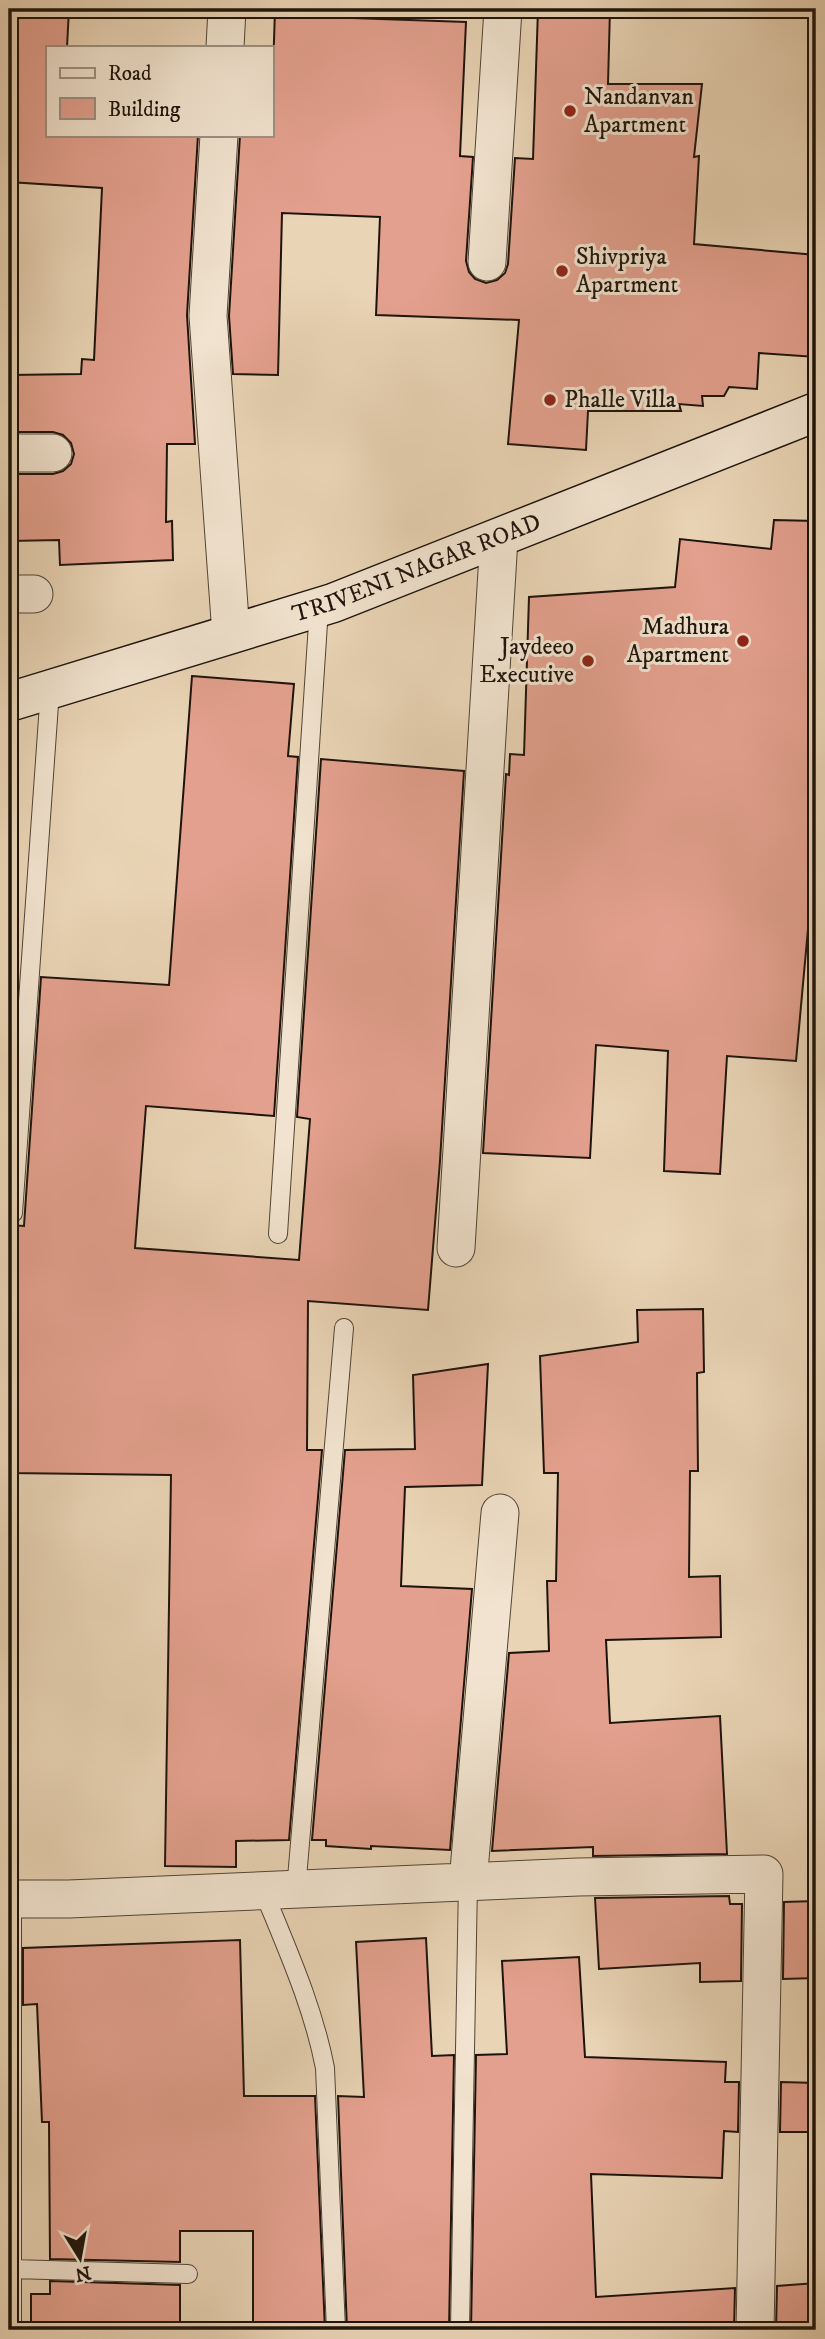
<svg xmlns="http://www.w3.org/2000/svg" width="825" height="2339" font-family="'IM FELL DW Pica',serif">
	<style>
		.building { fill: #e3a08e; stroke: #1e140c; stroke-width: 2 }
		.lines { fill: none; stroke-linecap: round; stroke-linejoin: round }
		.lane-casing { stroke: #514436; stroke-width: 20 }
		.street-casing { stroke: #514436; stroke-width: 39 }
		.secondary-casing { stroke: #1e140c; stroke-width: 41 }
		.lane { stroke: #f1e3cf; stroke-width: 18 }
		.street { stroke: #f1e3cf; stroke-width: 37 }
		.secondary { stroke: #f1e3cf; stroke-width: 38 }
		.poi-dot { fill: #8f2418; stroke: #f1e3cf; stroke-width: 2.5 }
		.labels { text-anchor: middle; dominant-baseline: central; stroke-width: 6; stroke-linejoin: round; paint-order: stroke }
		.poi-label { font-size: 24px; fill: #1e140c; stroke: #f1e3cf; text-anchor: start }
		.street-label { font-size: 24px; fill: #1e140c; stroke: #f1e3cf }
	</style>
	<rect width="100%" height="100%" fill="#e9d4b5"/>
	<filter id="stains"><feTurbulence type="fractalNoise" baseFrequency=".00286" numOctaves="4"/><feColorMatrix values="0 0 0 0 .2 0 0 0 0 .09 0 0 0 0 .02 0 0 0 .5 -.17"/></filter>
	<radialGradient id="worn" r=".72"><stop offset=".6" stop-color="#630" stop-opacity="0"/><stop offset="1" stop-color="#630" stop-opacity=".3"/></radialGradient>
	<path class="building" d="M9,9H69L67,47H47V135H198L187,315L195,444H167L166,522L172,521L173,560L60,565L59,540L9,541V474H53L63,471L71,464L74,454L71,443L63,435L53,432H9V375L81,374L82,359L94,360L102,188L9,182Z
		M275,9H352L353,18L466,22L460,156L473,157L466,261L469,272L475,279L486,283L497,280L505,273L508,264L515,158L533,159L538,9H610L608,84H702L694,157L699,156L694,244L816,255V357L759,353L757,389L729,387L724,396H702L703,406L679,404L681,411H588L586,450L508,444L519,320L376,315L380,217L282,213L278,375L233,374L229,316L240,135H271Z
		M774,520L816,521V841L796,1061L727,1056L720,1174L664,1171L668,1051L596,1045L590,1158L483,1153L506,774L509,775L510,754L524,755L529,597L675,587L680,539L771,549Z
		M192,676L294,684L288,756L298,757L274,1116L146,1106L135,1248L299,1260L310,1119L297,1117L321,759L464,771L440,1161L428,1310L308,1301L307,1450H322L289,1840L236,1841V1867L165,1866L171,1475L9,1473V1225L24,1226L41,977L169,985Z
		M703,1309L704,1372L697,1373L698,1471H690L689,1577L720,1576L721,1637L606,1640L610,1723L720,1716L727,1854L593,1856V1847L492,1851L509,1653L549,1651L547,1581H556L558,1473H544L540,1356L638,1342L637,1310Z
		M488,1364L482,1485L405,1487L401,1586L472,1589L450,1850L371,1846V1849L326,1846V1840H312L345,1450L415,1449L413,1375Z
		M729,1896L730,1904H742L741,1981L700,1982V1963L599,1969L595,1898Z
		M816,1901V1978L783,1979L784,1902Z
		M426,1938L432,2056L454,2055L449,2330H347L338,2096L364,2097L356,1942Z
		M240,1940L244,2096H315L325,2330H253V2231H180V2262L50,2259L49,2122H42L37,2004L23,2005V1948Z
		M579,1957L585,2057L726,2062L725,2082H739L738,2132L724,2131L722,2178L591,2174L596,2297L735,2288L734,2330H471L476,2055L507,2054L502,1961Z
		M781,2082L816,2083V2132H780Z
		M50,2281L180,2285V2330H31V2294H50Z
		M816,2283V2330H776L777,2286Z"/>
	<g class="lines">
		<defs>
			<path id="lane" d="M13,1213L50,690
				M278,1234L319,608
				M263,1890C287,1949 313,2006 325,2068L336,2330
				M296,1890L344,1328
				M12,2269L188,2274
				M12,2323V1899
				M460,2330L468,1882"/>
			<path id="street" d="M225,47L227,9
				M219,135L208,316L231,634
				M487,262L503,9
				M9,453H53
				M9,594H34
				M456,1248L499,538
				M468,1882L500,1513
				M9,1899H69L578,1877L764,1874L755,2330"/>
			<g id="secondary">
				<path id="s1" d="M9,702L333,603L816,412"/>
			</g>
		</defs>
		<use href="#lane" class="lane-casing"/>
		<use href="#street" class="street-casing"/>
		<use href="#secondary" class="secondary-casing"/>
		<use href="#lane" class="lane"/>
		<use href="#street" class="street"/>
		<use href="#secondary" class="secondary"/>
	</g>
	<g class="poi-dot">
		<circle cx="570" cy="111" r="7"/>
		<circle cx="562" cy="271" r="7"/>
		<circle cx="550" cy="400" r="7"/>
		<circle cx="743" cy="641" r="7"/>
		<circle cx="588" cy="661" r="7"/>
	</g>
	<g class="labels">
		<g class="poi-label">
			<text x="584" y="97">Nandanvan<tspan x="584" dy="28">Apartment</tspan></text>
			<text x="576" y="257">Shivpriya<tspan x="576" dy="28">Apartment</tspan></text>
			<text x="564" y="400">Phalle Villa</text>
			<text x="729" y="627" text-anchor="end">Madhura<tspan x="729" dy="28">Apartment</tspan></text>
			<text x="574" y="647" text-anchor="end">Jaydeeo<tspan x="574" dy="28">Executive</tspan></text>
		</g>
		<g class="street-label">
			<text stroke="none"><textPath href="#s1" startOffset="429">TRIVENI NAGAR ROAD</textPath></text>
		</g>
	</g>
	<rect width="825" height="2339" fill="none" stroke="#e9d4b5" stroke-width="35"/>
	<rect x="10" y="10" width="804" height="2318" fill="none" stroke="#1e140c" stroke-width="3.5"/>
	<rect x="18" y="18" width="790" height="2304" fill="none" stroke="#1e140c" stroke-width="2"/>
	<rect x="46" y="46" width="228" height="91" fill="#f1e3cf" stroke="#9d9081" stroke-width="2"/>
	<rect x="60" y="68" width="35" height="10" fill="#f1e3cf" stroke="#9d9081" stroke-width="2"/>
	<text x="108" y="80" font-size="21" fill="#1e140c">Road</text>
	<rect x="60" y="98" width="35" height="21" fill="#e3a08e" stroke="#9d9081" stroke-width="2"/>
	<text x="108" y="116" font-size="21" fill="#1e140c">Building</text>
	<g transform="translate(80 2258) rotate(169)" stroke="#f1e3cf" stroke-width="5" paint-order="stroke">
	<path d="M0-5L12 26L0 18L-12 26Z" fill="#1e140c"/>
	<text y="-10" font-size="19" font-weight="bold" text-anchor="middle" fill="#1e140c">N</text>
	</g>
	<rect width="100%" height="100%" filter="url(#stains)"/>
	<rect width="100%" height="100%" fill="url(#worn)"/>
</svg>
